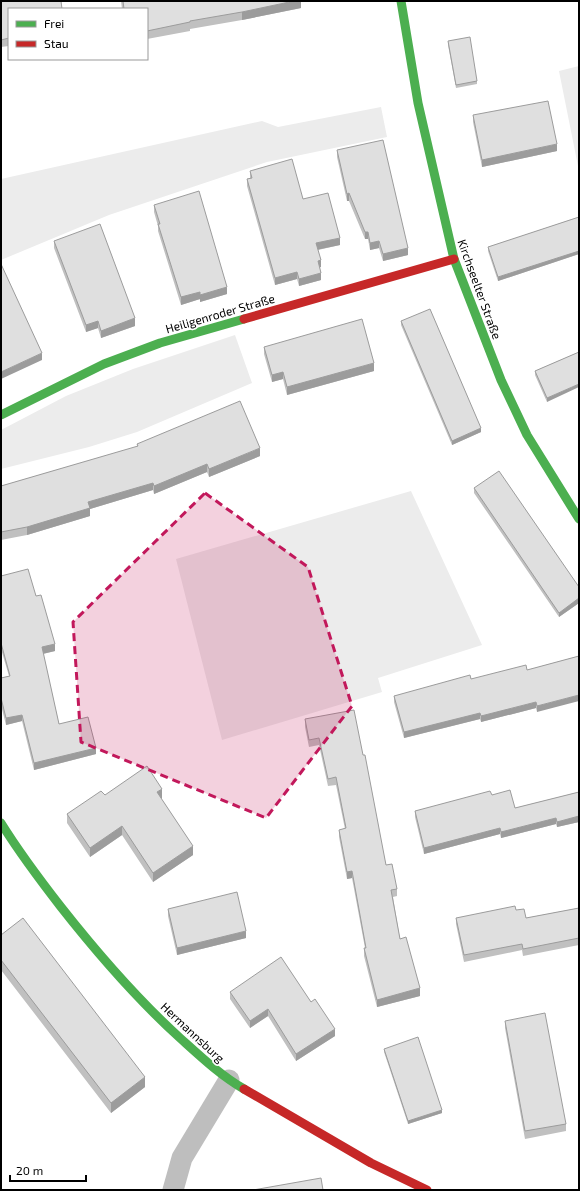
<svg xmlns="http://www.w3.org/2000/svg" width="580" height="1191" font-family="'Exo 2',sans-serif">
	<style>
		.green { fill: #ececec }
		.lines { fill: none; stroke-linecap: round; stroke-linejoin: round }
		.street { stroke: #bebebe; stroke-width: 21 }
		.fast { stroke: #4caf50; stroke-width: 9 }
		.jam { stroke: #c62828; stroke-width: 9 }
		.wall { fill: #c0c0c0 }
		.shaded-wall { fill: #9c9c9c }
		.building { fill: #dfdfdf; stroke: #9c9c9c }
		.marked { fill: #c2185b; fill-opacity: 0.2; stroke: #c2185b; stroke-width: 3; stroke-dasharray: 8 5; stroke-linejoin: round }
		.labels { text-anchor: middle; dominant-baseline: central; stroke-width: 3.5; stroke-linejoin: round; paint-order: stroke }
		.street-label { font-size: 12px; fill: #000; stroke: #fff }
	</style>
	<rect width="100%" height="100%" fill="#fff"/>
	<path class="green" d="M579,66V171L559,71Z
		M381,107L387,137L267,162L109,215L1,260V179L262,121L278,127Z
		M235,335L252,383L137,432L89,447L1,469V430L66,396L133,369Z
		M411,491L482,645L378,678L382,692L222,740L176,559Z"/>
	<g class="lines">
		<path class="street" d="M173,1190L182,1158L229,1080"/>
		<path class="fast" d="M401,1L418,103L454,259L501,380L527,435L579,519
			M1,415L104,364L160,343L244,319
			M1,823C19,852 40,880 61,907C98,954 136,998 180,1038C200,1056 220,1075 244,1089"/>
		<path class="jam" d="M244,319L454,259
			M244,1089L371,1163L427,1190"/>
	</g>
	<path class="wall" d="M1,1L9,9V46L1,47Z
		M121,1H301V8L242,20L190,29V31L147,39V9H122Z
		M448,41L477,81V84L456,88L448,45Z
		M473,115L557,151L482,167L473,122Z
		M337,150L408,255L383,261L379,248L370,250L368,239H365L349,201H347L337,157Z
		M250,171L303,199L340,245L318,250L321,267H320L321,280L299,286L297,279L275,285L247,186V179L250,178Z
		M154,205L227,294L200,302V299L181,305L158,231V226L154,212Z
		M579,217V254L498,281L488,251V247Z
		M54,241L135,326L101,338L98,328L86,332L54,248Z
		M401,321L481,432L452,445L401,325Z
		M264,347L374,371L287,395L283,379L272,382L264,354Z
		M579,352L547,402L535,375V371Z
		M137,444L260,456L209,477L207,472L154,494L153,490L90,509V516L27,535L1,540V486L137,447Z
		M474,488L579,587V603L559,617L474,493Z
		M1,576L36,596L55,651L43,654L59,724L96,754L34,770L22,721L6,725L1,705V678L9,676L1,649Z
		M579,656L537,712L536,708L481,722L480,719L404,738L394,702V696L471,679L527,670Z
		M305,719L363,755L386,865L397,889V896L393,897L400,939L420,996L377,1007L364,956V948H365L352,878L347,879L339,837V830L345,829L336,785L328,786L319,745L309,747L305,727Z
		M579,792V822L557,827L556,824L501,838L500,834L424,854L415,817V811L492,795L515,808Z
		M105,795L162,798L161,799L193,855L153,882L122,835L90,857L67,823V814Z
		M579,908V945L523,956L522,950L464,962L456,924V918L516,910L526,918Z
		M168,909L246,938L177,955L168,916Z
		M1,935L145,1087L111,1113L1,970Z
		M230,992L335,1036L296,1061L268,1016L250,1028L230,999Z
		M505,1021L566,1124V1131L525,1139L505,1028Z
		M384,1049L442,1113L408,1124L384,1052Z"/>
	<path class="shaded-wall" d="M294,1H301V8L242,20V12Z
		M557,144V151L482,167V160Z
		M349,193V201H347V194Z
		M365,232H368V239H365Z
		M340,238V245L316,250V243Z
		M379,241V248L370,250V243Z
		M408,248V255L383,261V254Z
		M579,251V254L498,281V277Z
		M321,260V267L318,268V261Z
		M297,272V279L275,285V278Z
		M321,273V280L299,286V279Z
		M227,287V294L200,302V295Z
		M200,292V299L181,305V297Z
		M135,318V326L101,338V331Z
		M98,321V328L86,332V325Z
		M42,353V360L1,379V372Z
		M374,363V371L287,395V387Z
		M283,372V379L272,382V375Z
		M579,384V387L547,402V398Z
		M481,428V432L452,445V441Z
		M260,448V456L209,477V469Z
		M207,464V472L154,494V486Z
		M153,483V490L90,509V516L27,535V527L88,502Z
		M579,598V603L559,617V613Z
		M55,644V651L42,654V647Z
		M579,695V701L537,712V706Z
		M536,702V708L481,722V716Z
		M480,713V719L404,738V732Z
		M22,715V721L6,725V718Z
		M96,748V754L34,770V763Z
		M162,789V798L157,801V792Z
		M579,816V822L557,827V822Z
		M556,818V824L501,838V832Z
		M122,826V835L90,857V848Z
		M500,828V834L424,854V848Z
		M193,846V855L153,882V873Z
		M352,871V878L347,879V872Z
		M246,931V938L177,955V948Z
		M420,988V996L377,1007V1000Z
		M268,1009V1016L250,1028V1021Z
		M335,1029V1036L296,1061V1054Z
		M145,1077V1087L111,1113V1103Z
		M442,1110V1113L408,1124V1121Z"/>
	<path class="building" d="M1,1H61L62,9H9V38L1,40Z
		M123,1H294L242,12L190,21V22L147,31V9H124Z
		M470,37L477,81L456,85L448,41Z
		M548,101L557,144L482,160L473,115Z
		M383,140L408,248L383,254L379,241L370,243L368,232H365L349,193L347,194L337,150Z
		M292,159L303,199L328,193L340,238L316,243L321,260L318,261L321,273L299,279L297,272L275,278L247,179L252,178L250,171Z
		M199,191L227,287L200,295V292L181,297L158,224H160L154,205Z
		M579,217V251L498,277L488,247Z
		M100,224L135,318L101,331L98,321L86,325L54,241Z
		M1,264L42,353L1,372Z
		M430,309L481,428L452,441L401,321Z
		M362,319L374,363L287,387L283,372L272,375L264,347Z
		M579,352V384L547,398L535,371Z
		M240,401L260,448L209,469L207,464L154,486L153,483L88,502L90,508L27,527L1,532V486L138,446L137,444Z
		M499,471L579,587V598L559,613L474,488Z
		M28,569L36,596L41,595L55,644L42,647L59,724L88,717L96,748L34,763L22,715L6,718L1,698V678L10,676L1,643V576Z
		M579,656V695L537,706L536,702L481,716L480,713L404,732L394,696L470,675L471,679L526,665L527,670Z
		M354,710L363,755H365L386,865L392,864L397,889L391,890L400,939L406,937L420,988L377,1000L364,948H366L352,871L347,872L339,830L346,828L336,777L328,779L319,738L309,740L305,719Z
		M147,766L162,789L157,792L193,846L153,873L122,826L90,848L67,814L101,791L105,795Z
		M510,790L515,808L579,792V816L557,822L556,818L501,832L500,828L424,848L415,811L490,791L492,795Z
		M237,892L246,931L177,948L168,909Z
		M515,906L516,910L524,909L526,918L579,908V938L523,949L522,944L464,955L456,918Z
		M23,918L145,1077L111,1103L1,960V935Z
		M281,957L311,1002L315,999L335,1029L296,1054L268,1009L250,1021L230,992Z
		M545,1013L566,1124L525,1131L505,1021Z
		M418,1037L442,1110L408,1121L384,1049Z
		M321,1178L323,1190H253Z"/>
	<path class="marked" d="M205,493L308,567L352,706L266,818L81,742L73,622Z"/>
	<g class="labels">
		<g class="street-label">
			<text transform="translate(480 289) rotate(70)">Kirchseelter Straße</text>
			<text transform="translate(220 313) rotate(-16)">Heiligenroder Straße</text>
			<text transform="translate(193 1032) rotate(43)">Hermannsburg</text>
		</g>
	</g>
	<rect width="580" height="1191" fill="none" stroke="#000000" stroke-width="4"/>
	<rect x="8" y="8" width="140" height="52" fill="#ffffff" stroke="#999999"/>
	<rect x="16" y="21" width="20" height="6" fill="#4caf50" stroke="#999999"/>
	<text x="44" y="28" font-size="12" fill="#000000">Frei</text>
	<rect x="16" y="41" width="20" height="6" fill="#c62828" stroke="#999999"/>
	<text x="44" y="48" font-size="12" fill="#000000">Stau</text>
	<path d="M10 1175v6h76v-6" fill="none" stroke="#000000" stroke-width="2"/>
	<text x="16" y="1175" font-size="12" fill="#000000" stroke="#ffffff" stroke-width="3" paint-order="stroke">20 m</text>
</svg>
